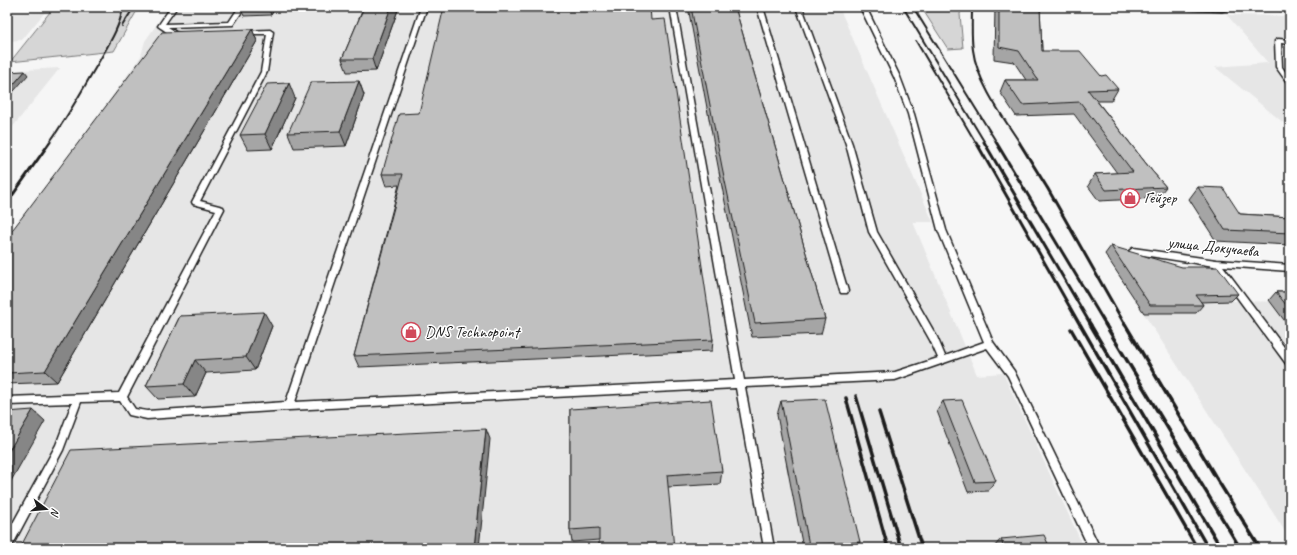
<svg xmlns="http://www.w3.org/2000/svg" width="1297" height="555" font-family="Caveat,sans-serif">
	<style>
		.built { fill: #e6e6e6 }
		.green { fill: #d6d6d6; stroke: #797979 }
		.lines { fill: none; stroke-linecap: round; stroke-linejoin: round }
		.lane-casing { stroke: #1c1c1c; stroke-width: 3 }
		.lane { fill: #fff; fill-rule: evenodd }
		.rail-far2 { stroke: #1c1c1c; stroke-width: 2 }
		.rail-far1 { stroke: #1c1c1c; stroke-width: 3 }
		.rail { stroke: #1c1c1c; stroke-width: 3.5 }
		.wall { fill: #a5a5a5; stroke: #1c1c1c }
		.shaded-wall { fill: #868686; stroke: #1c1c1c }
		.building { fill: #c0c0c0; stroke: #1c1c1c }
		.labels { text-anchor: middle; dominant-baseline: central; stroke-width: 3; stroke-linejoin: round; paint-order: stroke }
		.poi-label { font-size: 16px; fill: #1c1c1c; stroke: #fff; text-anchor: start }
		.street-label { font-size: 16px; fill: #1c1c1c; stroke: #fff }
	</style>
	<rect width="100%" height="100%" fill="#f6f6f6"/>
	<filter id="ink" filterUnits="userSpaceOnUse"><feTurbulence type="fractalNoise" baseFrequency=".025" numOctaves="2"/><feDisplacementMap in="SourceGraphic" scale="8" xChannelSelector="R" yChannelSelector="G"/><feConvolveMatrix kernelMatrix="1 2 1 2 8 2 1 2 1" color-interpolation-filters="sRGB"/></filter>
	<g filter="url(#ink)">
		<path class="built" d="M169,7H839L933,222H913L977,375L1003,373L1084,548H7V244L141,56L145,41Z
			M45,12L22,40L7,41V14Z
			M1227,15L1290,16V128L1215,67L1268,63Z
			M60,68L7,134V71Z
			M1105,254L1211,275L1232,301L1290,302V539Z"/>
		<path class="green" d="M54,7H139L114,51L10,62Z
			M921,7H962L960,14L963,48L948,49Z"/>
		<g class="lines">
			<defs>
				<path id="lane" d="M171,7H177L165,24L229,22L239,7H245L233,25L168,27L176,32L181,33V35C172,36 165,31 158,26Z
					M421,7H427L295,402L735,380L670,7H676L744,380L895,372L938,358L930,340L869,232L846,144L796,7H802L852,144L877,232L937,337L945,356L984,342L938,230L908,114L894,77L860,7H866L900,77L914,114L946,230L993,342L1014,371L1100,548H1089L1008,376L987,348L895,380L745,387L774,548H764L736,388L289,410L147,419L129,415L120,401L81,402L63,450L11,548H7V534L56,445L72,403L7,405V397L119,393L216,210L193,204L192,202L261,72L267,34H241V32L243,31L270,30L273,32L267,72L200,201L223,207L224,209L127,397L135,409L147,411L286,402Z
					M757,7H763L848,291L847,293H841L840,291Z
					M1173,7H1238L1222,11L1176,9Z
					M1271,7H1290V11L1274,9Z
					M1278,39L1290,40V44L1281,43L1282,67L1290,79V85L1288,84L1276,67L1275,41Z
					M1133,248L1216,260L1290,265V271L1223,266L1290,355V366L1287,365L1214,266L1130,253L1129,251Z"/>
			</defs>
			<use href="#lane" class="lane-casing"/>
			<use href="#lane" class="lane"/>
			<path class="rail-far2" d="M903,7L985,143
				M913,7L997,143
				M972,7C972,21 971,36 973,50C977,82 1003,117 1020,143
				M122,26L134,7
				M916,41L976,143
				M49,143C67,118 81,92 97,65C107,47 120,28 123,7"/>
			<path class="rail-far1" d="M976,142L1080,325
				M984,142L1091,325
				M996,142L1106,325
				M1019,142L1048,189L1125,325
				M7,203L50,142"/>
			<path class="rail" d="M1080,324L1208,548
				M1090,324L1221,548
				M1105,324L1240,548
				M1125,324L1215,476L1260,548
				M1071,329L1197,548
				M856,396L901,548
				M846,398L888,548
				M879,412L922,548"/>
		</g>
		<path class="wall" d="M240,7H276L271,15L244,16Z
			M364,7H399L376,71L347,72L342,59Z
			M688,7H735L825,319L821,334L752,337L721,182Z
			M995,7H1040L1042,51L1101,76L1118,89L1111,101H1097L1152,171L1166,187L1157,198L1099,201L1088,186L1095,174L1117,173L1074,114L1016,116L1000,92L1005,80H1026L1014,62L994,59Z
			M651,20L713,340L712,351L359,367L354,356L399,185L386,186L382,174L419,113Z
			M252,29L257,41L57,382L7,384V237Z
			M359,81L364,95L346,146L294,148L288,133Z
			M295,98L272,149L248,150L240,135Z
			M1198,187L1240,214L1290,217V245L1216,241L1189,199Z
			M1111,246L1238,294L1231,301L1201,302L1203,305L1196,313H1144L1105,254Z
			M1276,292H1290V328L1269,300Z
			M180,316L272,326L255,370L206,373L195,397L158,399L146,386Z
			M781,401L860,542L857,548H803L777,415Z
			M943,401L996,481L988,491L968,492L937,411Z
			M570,409L722,471L720,484L668,487L599,540L572,542L570,530Z
			M1290,499V511L1285,503Z
			M1001,539L1050,548H993Z"/>
		<path class="shaded-wall" d="M268,7H276L271,15Z
			M391,7H399L376,71L372,59Z
			M252,29L257,41L57,382L45,371Z
			M25,71L28,75L7,99V92Z
			M359,81L364,95L346,146L340,131Z
			M289,83L295,98L272,149L265,134Z
			M264,312L272,326L255,370L246,357Z
			M195,360L206,373L195,397L184,384Z
			M33,410L45,421L7,488V454Z
			M486,429L490,439L479,548H474Z"/>
		<path class="building" d="M364,7H391L372,59H342Z
			M444,7H650L651,20L665,19L713,340L354,356L403,174H382L399,114L419,113Z
			M691,7H735L825,319L755,323L722,167Z
			M999,7H1040L1042,51H1080L1101,76L1106,75L1118,89L1088,90L1152,171L1166,187L1106,190L1095,174L1133,172L1080,102L1022,105L1005,80H1038L1019,51L999,47Z
			M252,29L45,371L7,373V237L162,32Z
			M25,71L7,92V72Z
			M359,81L340,131L288,133L311,82Z
			M289,83L265,134L240,135L267,84Z
			M1198,187L1223,188L1240,214L1290,217V233L1225,230Z
			M1111,246L1182,267H1218L1238,294L1196,295L1203,305H1150Z
			M1276,292H1290V310Z
			M264,312L246,357L195,360L184,384L146,386L180,316Z
			M825,399L860,542L809,545L781,401Z
			M711,400L722,471L667,475L674,548H599V528L570,530V409Z
			M962,400L996,481L975,482L943,401Z
			M33,410L7,454V412Z
			M486,429L474,548H20L71,450Z
			M1044,535L1050,548H1004L1001,539Z"/>
	</g>
	<defs>
		<symbol id="shop-ring" viewBox="-11 -11 22 22"><circle r="9.5" fill="#fff" stroke="#d1495b" stroke-width="1.5"/><path d="M-5-2.5h2.3a2.7 3.5 0 0 1 5.4 0H5L5.5 6h-11ZM-1.5-2.5h3a1.5 2.3 0 0 0-3 0Z" fill="#d1495b"/></symbol>
	</defs>
	<g fill-rule="evenodd">
		<use href="#shop-ring" x="1119" y="187" width="22" height="22"/>
		<use href="#shop-ring" x="400" y="321" width="22" height="22"/>
	</g>
	<g class="labels">
		<g class="poi-label">
			<text x="1144" y="198">Гейзер</text>
			<text x="425" y="332">DNS Technopoint</text>
		</g>
		<g class="street-label">
			<text transform="translate(1213 247) rotate(6)">улица Докучаева</text>
		</g>
	</g>
	<rect width="1297" height="555" fill="none" stroke="#fff" stroke-width="24"/>
	<rect x="12" y="12" width="1273" height="531" fill="none" stroke="#1c1c1c" stroke-width="1.5" filter="url(#ink)"/>
	<g transform="translate(46 509) rotate(106)" stroke="#ffffff" stroke-width="3" paint-order="stroke">
	<path d="M0-3L7 15L0 10L-7 15Z" fill="#1c1c1c"/>
	<text y="-6" font-size="11" font-weight="bold" text-anchor="middle" fill="#1c1c1c">N</text>
	</g>
</svg>
